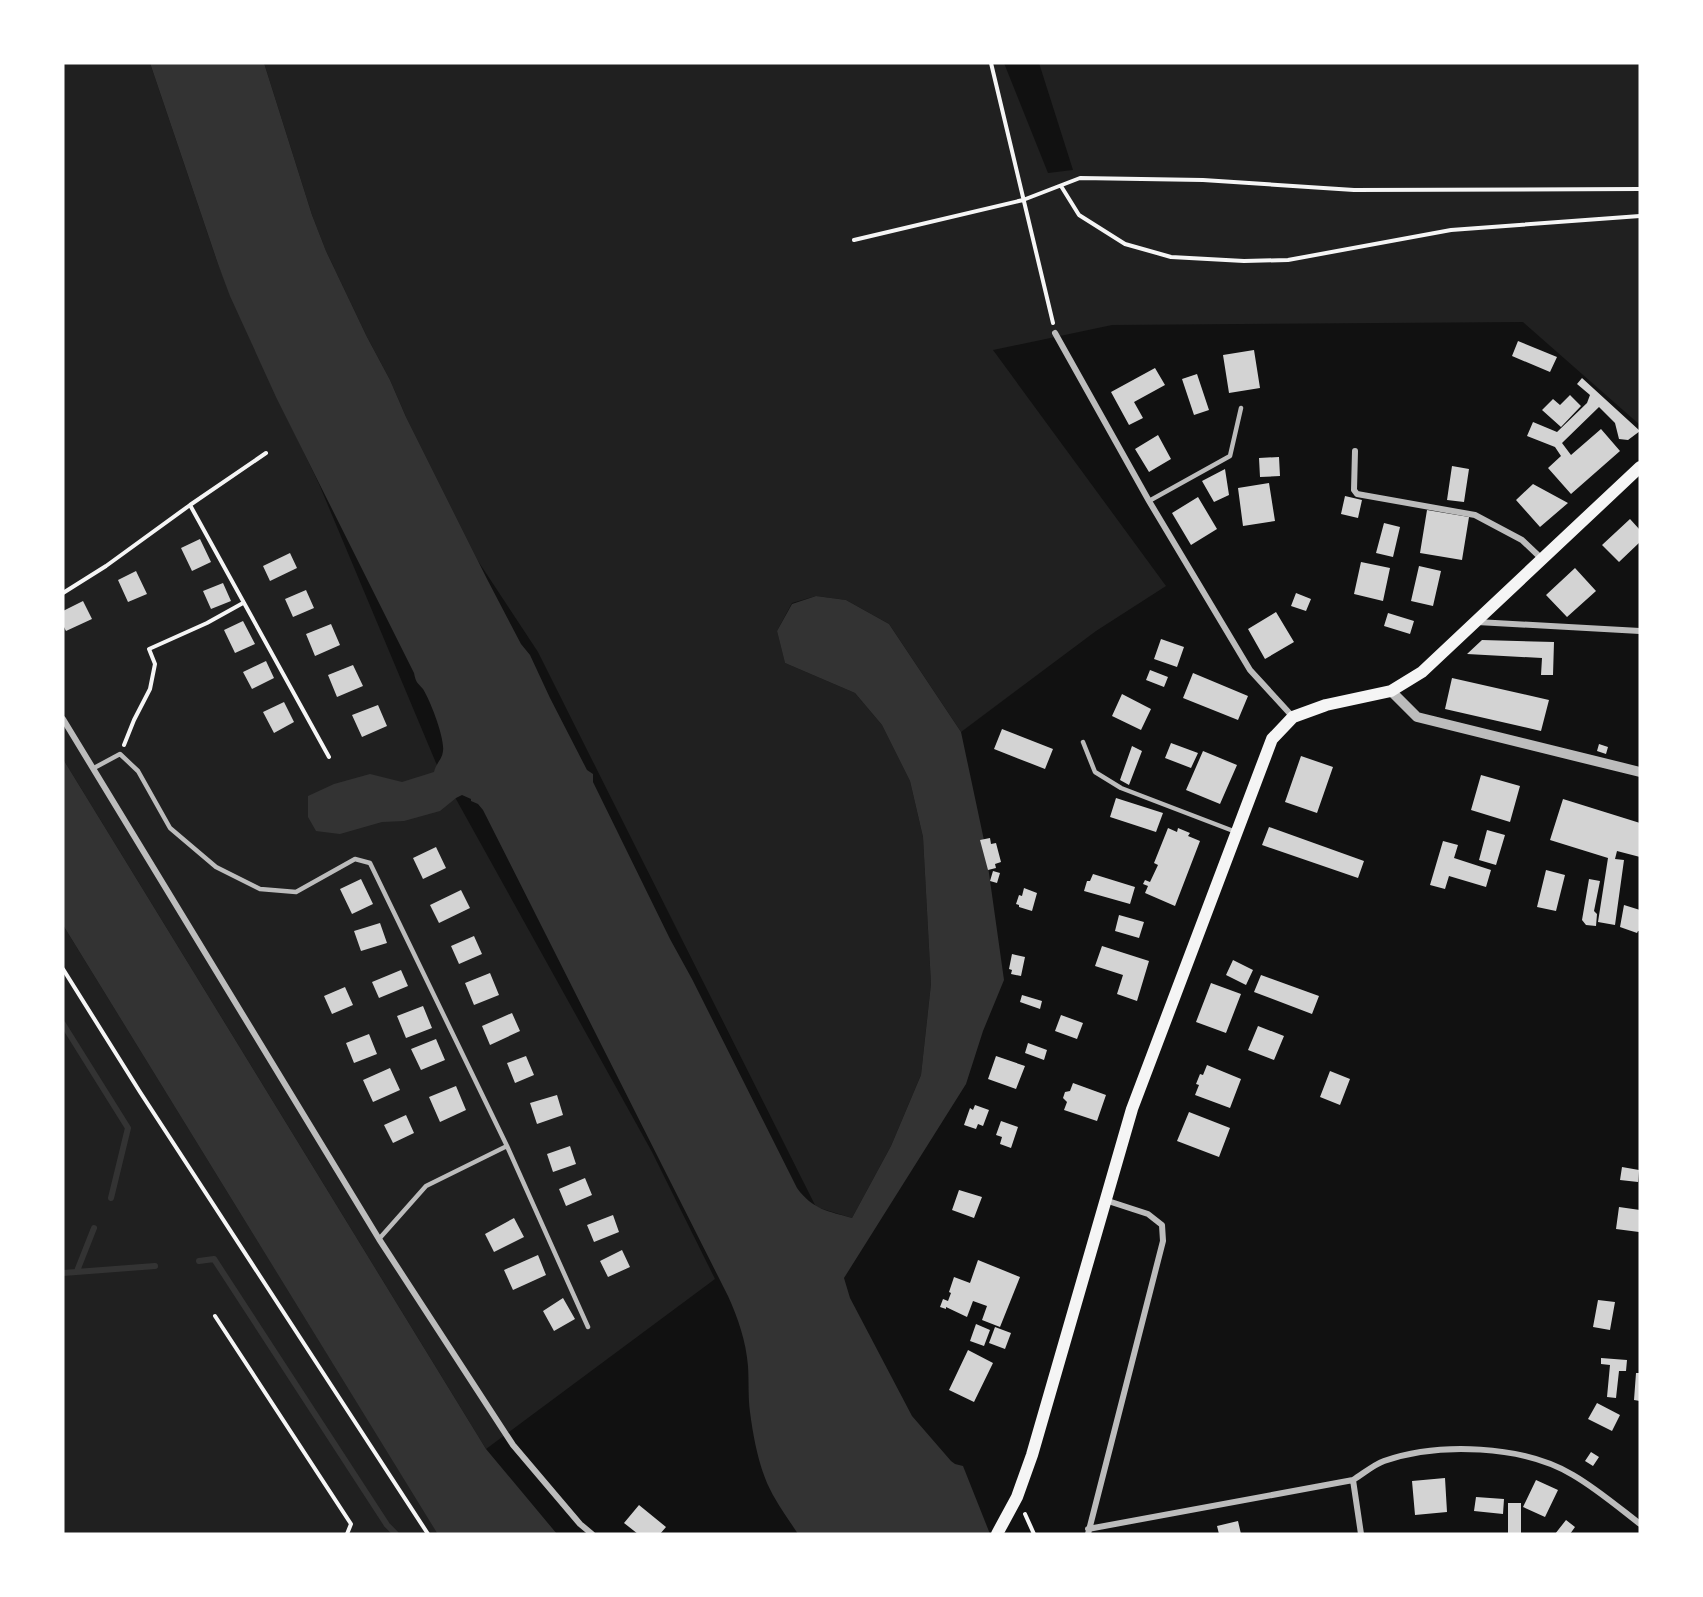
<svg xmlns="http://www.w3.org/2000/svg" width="1703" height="1597" font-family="'Open Sans',sans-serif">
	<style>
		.green { fill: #202020 }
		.water { fill: #333 }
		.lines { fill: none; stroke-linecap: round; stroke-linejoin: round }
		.stream { stroke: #333; stroke-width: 6 }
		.building { fill: #d3d3d3 }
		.path { stroke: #f5f5f5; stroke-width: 4 }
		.service { stroke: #bcbcbc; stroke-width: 4.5 }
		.minor { stroke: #bcbcbc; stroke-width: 6 }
		.tertiary { stroke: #bcbcbc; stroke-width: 10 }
		.secondary { stroke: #f5f5f5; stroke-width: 12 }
	</style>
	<rect width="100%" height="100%" fill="#111"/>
	<path class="green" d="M63,63H150L218,264L253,346L319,484L436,763L652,1152L715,1279L486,1449L63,759Z
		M264,63H1004L1048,173L1073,170L1039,63H1640V425L1523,322L1112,325L993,350L1166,586L1096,631L961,732L889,624L846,600L816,596L792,603L777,631L785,663L855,693L882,725L910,781L923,837L931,984L921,1075L891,1146L852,1218L816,1207L538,652L478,561L406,417L390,380L367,337L326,251L312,215Z
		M63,925L438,1534H63Z"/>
	<path class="water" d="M150,63H264L312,215L326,251L367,337L390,380L406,417L487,579L521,644L530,655L550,698L587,770L593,774V782L670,939L692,979L797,1188C813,1210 828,1211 852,1218L891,1146L921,1075L931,984L923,837L910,781L882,725L855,693L785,663L777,631L792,604L816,596L846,600L889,624L961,732L985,845L1004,980L983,1031L966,1084L844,1278L850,1298L912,1416L951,1461L955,1464L963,1466L990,1534H798C787,1517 775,1501 767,1483C758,1462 753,1435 750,1412C748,1397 749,1381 748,1366C746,1341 738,1318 728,1296L483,810L478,804L471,801V799L462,795L456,798L440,811L404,821L382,822L340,834L316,831L308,817V796L334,784L370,774L402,782L434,772C436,763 442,760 443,751C445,738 430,700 423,689C417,682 416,683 414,673L276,397L230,296L218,264Z
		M63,759L486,1449L557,1534L437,1533L63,925Z"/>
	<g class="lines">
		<path class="stream" d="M63,1024L128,1128L111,1198
			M199,1261L214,1259L387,1525L396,1534
			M77,1271L94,1228
			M63,1273L155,1266"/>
	</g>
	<path class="building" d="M1518,341L1557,357L1550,372L1512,356Z
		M1254,350L1260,388L1229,393L1223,355Z
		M1155,368L1165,385L1134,402L1143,418L1129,425L1111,392Z
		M1197,374L1209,410L1194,415L1182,379Z
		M1582,378L1640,431L1628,440L1619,439L1615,423L1599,407L1562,443L1571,455L1601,429L1620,451L1571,494L1548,468L1561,456L1555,447L1527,436L1533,422L1557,432L1587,403L1590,395L1577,384Z
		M1570,395L1581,406L1561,427L1542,410L1553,399L1560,405Z
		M1158,435L1171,459L1149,472L1135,449Z
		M1279,457L1280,476L1260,477L1259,458Z
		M1452,466L1469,469L1464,502L1447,500Z
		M1225,469L1229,495L1214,502L1202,481Z
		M1269,483L1275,521L1243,526L1238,488Z
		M1533,484L1568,503L1540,527L1516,500Z
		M1345,496L1362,500L1358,518L1341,514Z
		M1198,497L1217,529L1191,545L1172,513Z
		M1427,510L1469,517L1462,560L1420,553Z
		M1630,519L1640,530V542L1619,562L1602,545Z
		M1384,523L1400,527L1393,557L1376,553Z
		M200,539L211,562L192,571L181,548Z
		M290,553L297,568L270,581L263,566Z
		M1361,562L1390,568L1383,601L1354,594Z
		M1419,566L1441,571L1433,606L1411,601Z
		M1575,568L1596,591L1567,617L1546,595Z
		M136,571L147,594L128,602L118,580Z
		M223,583L231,601L211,609L203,591Z
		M306,590L314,608L293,617L285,599Z
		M1296,593L1311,599L1306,611L1291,606Z
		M83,601L92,619L66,631L63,625V611Z
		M1276,612L1294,642L1265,659L1248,629Z
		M1388,613L1414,621L1410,634L1384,626Z
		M243,621L255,644L235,653L224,630Z
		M331,624L340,645L315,656L306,634Z
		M1161,639L1184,647L1177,667L1154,659Z
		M1482,640L1554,642L1553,675H1541L1542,658L1467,654Z
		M266,661L274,678L252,689L243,672Z
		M353,665L363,686L337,697L328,675Z
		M1150,670L1168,677L1164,687L1146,680Z
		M1193,673L1248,696L1238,720L1183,698Z
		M1452,678L1549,700L1541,731L1445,709Z
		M1122,694L1151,709L1141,730L1112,716Z
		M284,702L294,722L274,733L263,712Z
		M378,705L387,726L362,737L352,715Z
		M1002,729L1053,749L1045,769L994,749Z
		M1171,743L1198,753L1191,768L1165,758Z
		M1599,744L1608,747L1606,754L1597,751Z
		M1132,746L1142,751L1129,785L1120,780Z
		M1203,751L1237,765L1220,804L1186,790Z
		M1301,756L1333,767L1317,813L1285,802Z
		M1481,775L1520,786L1510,822L1471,810Z
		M1116,798L1163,813L1156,832L1110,817Z
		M1563,799L1640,823V857L1617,851L1615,859L1624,860L1615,925L1598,922L1608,858L1550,840Z
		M1269,827L1364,861L1358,878L1262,845Z
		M1168,828L1177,832L1178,828L1190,833L1188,836L1200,841L1175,906L1145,893L1148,886L1143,884L1145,880L1150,882L1158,865L1154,863Z
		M1487,830L1505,835L1496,865L1479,860Z
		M990,838L991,844L996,843L1001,862L995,864L996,868L988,870L980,840Z
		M1443,841L1458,845L1454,858L1491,870L1486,887L1449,876L1445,889L1430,885Z
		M436,847L446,868L423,879L413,858Z
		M1546,870L1565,875L1556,911L1537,907Z
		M993,871L1000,873L997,883L990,881Z
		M1093,874L1135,887L1130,904L1084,891L1087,881H1090Z
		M361,879L373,904L352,914L340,889Z
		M1589,879L1600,881L1594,911L1597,914L1596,926L1586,925L1582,920Z
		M1024,888L1037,893L1032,911L1019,907V905L1016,904L1019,895L1022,896Z
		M461,890L470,908L439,923L430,905Z
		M1624,905L1640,910V931H1638L1637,933L1620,927Z
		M1119,915L1144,922L1139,938L1115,931Z
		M380,923L387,943L361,951L354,931Z
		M474,936L482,954L459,964L451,946Z
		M1102,946L1149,961L1137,1001L1117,994L1123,975L1095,966Z
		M1012,954L1025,957L1021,976L1011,974L1012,970L1009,969Z
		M1233,960L1253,970L1246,985L1226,975Z
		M401,970L408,986L379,998L372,982Z
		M490,973L499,995L474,1005L465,983Z
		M1261,975L1319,996L1312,1014L1254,992Z
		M1211,983L1241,994L1226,1033L1196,1022Z
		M345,987L353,1005L332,1014L324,996Z
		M1022,995L1042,1001L1040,1009L1020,1002Z
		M423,1006L432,1028L406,1038L397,1016Z
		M512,1013L520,1031L490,1045L482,1026Z
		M1061,1015L1083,1023L1077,1039L1055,1031Z
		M1258,1026L1284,1036L1274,1060L1248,1050Z
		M369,1034L377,1054L354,1063L346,1043Z
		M436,1039L445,1060L421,1070L411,1049Z
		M1028,1043L1047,1050L1044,1060L1025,1053Z
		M526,1056L534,1075L515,1083L507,1063Z
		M996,1056L1025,1066L1016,1089L988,1079Z
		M1207,1065L1241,1079L1230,1108L1195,1095L1199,1085L1196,1084L1200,1074L1203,1075Z
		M390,1068L400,1090L373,1102L363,1080Z
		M1330,1071L1350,1079L1340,1105L1320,1097Z
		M1073,1083L1106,1095L1097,1121L1064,1110L1067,1102L1063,1098L1065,1092L1070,1091Z
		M456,1086L466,1110L440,1122L429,1097Z
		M557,1095L563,1115L537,1124L530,1103Z
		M975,1105L989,1110L983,1126L978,1124L976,1129L964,1125L970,1108L973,1110Z
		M1189,1112L1230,1128L1219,1157L1177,1141Z
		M406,1115L414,1133L393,1143L384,1125Z
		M1001,1121L1018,1127L1011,1148L1000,1144L1002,1137L996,1135Z
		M570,1146L576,1164L553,1172L547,1154Z
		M1622,1167L1639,1170L1638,1182L1620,1180Z
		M585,1178L592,1195L566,1206L559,1189Z
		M959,1190L982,1197L974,1218L952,1210Z
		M1619,1207L1640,1210L1639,1232L1616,1229Z
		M613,1215L619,1232L594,1242L587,1225Z
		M514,1218L524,1237L494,1252L485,1234Z
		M622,1250L630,1267L608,1277L600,1261Z
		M538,1255L546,1275L513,1290L504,1270Z
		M978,1260L1020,1277L1000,1327L982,1320L987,1306L973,1301L967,1317L946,1307V1309L940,1307L943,1299L948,1301L951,1293L949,1292L954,1277L970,1283Z
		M563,1298L575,1319L554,1331L543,1311Z
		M1598,1300L1615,1302L1610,1330L1593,1327Z
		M976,1324L990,1330L984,1346L970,1341Z
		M995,1327L1011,1333L1005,1349L989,1343Z
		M968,1350L993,1363L974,1402L949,1390Z
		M1601,1358L1627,1360L1626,1371H1619L1616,1398L1607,1397L1610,1365L1601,1364Z
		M1636,1373H1640V1401L1634,1400Z
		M1597,1403L1620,1415L1612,1431L1588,1419Z
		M1591,1452L1599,1457L1593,1466L1585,1461Z
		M1445,1478L1447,1512L1415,1515L1412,1481Z
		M1536,1480L1558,1490L1545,1517L1523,1507Z
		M1476,1497L1504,1499L1503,1514L1474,1511Z
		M1508,1503H1521V1534H1508Z
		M639,1505L666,1527L660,1534H638L624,1523Z
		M1566,1520L1575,1527L1570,1534H1555Z
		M1238,1521L1241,1534H1219L1217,1526Z"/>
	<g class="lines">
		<path class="path" d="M991,63L1053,323
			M1061,186L1079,215L1125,244L1171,257L1244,261L1288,260L1451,230L1640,216
			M854,240L1023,200L1080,178L1203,180L1354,190L1640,189
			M190,505L329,757
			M63,593L106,566L190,505L266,453
			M124,745L134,720L150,689L155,664L149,649L207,623L243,603
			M63,969L140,1092L428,1534
			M215,1316L351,1524L347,1534
			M1025,1514L1034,1534"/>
		<path class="service" d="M1149,501L1230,456L1241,408
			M1083,742L1095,772L1121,788L1236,832
			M94,768L120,754L138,771L170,828L216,867L260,889L296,892L355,859L370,863L507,1146L588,1327
			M379,1239L426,1186L507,1146"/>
		<path class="minor" d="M1055,333L1149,501L1250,670L1293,717
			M1355,451L1354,490L1357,494L1475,515L1522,540L1542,559
			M1477,622L1640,631
			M63,719L379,1239L513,1445L580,1524L592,1534
			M1353,1480L1361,1534
			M1088,1529L1353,1480C1363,1474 1373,1465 1384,1461C1439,1442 1523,1445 1573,1475C1597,1489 1618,1507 1640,1524
			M1088,1534L1163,1241L1162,1225L1148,1214L1105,1200"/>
		<path class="tertiary" d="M1391,691L1417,717L1640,772"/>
		<path class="secondary" d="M997,1534L1017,1497L1032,1455L1132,1109L1272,739L1293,717L1326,705L1391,691L1422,672L1640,467"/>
	</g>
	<rect width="1703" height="1597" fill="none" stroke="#ffffff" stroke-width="129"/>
</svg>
